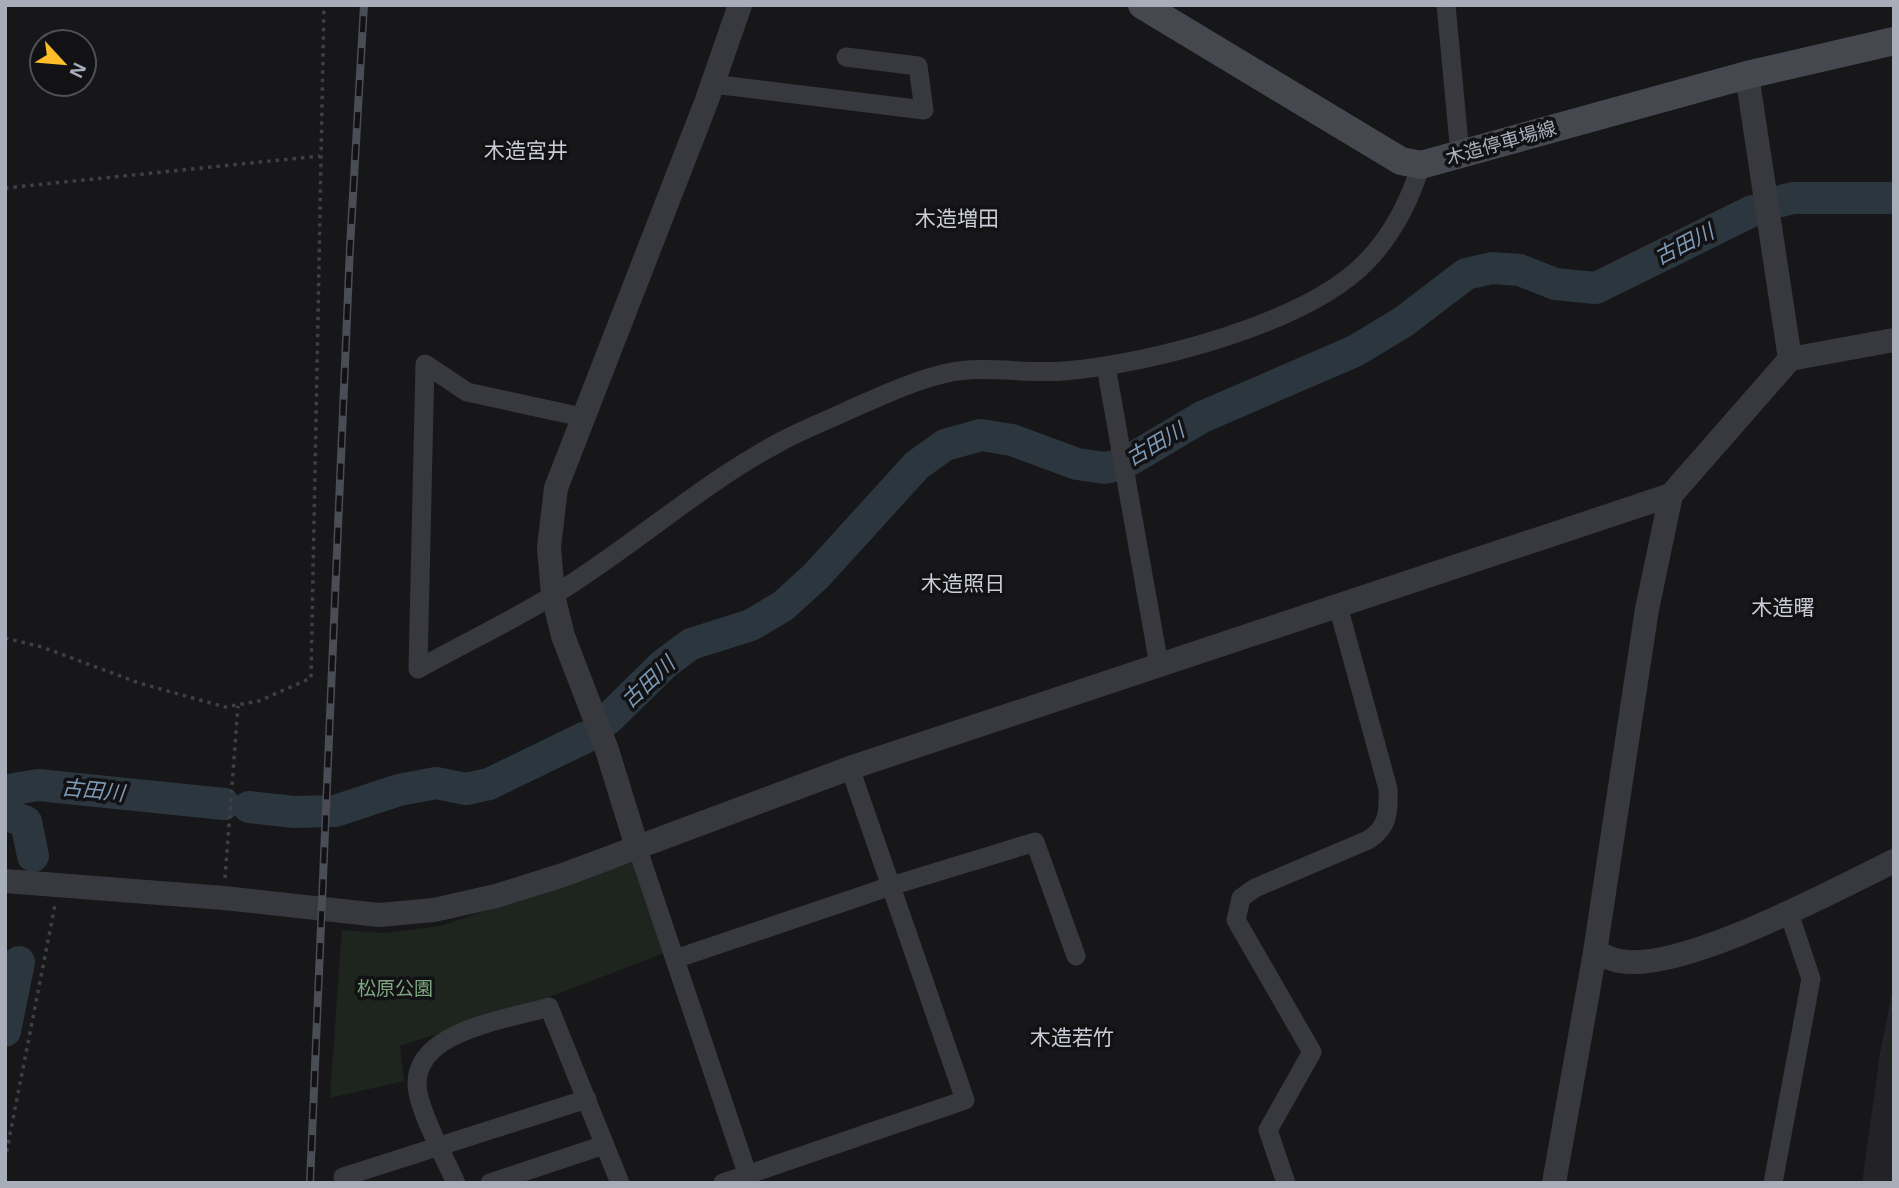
<svg xmlns="http://www.w3.org/2000/svg" width="1899" height="1188" font-family="Helvetica,'Noto Sans JP',sans-serif">
	<style>
		.built { fill: #232327 }
		.green { fill: #1d251e }
		.lines { fill: none; stroke-linecap: round; stroke-linejoin: round }
		.river { stroke: #2c363f; stroke-width: 32 }
		.path { stroke: #3e4046; stroke-width: 3.5; stroke-dasharray: 3.5 5; stroke-linecap: butt }
		.minor { stroke: #38393f; stroke-width: 19 }
		.tertiary { stroke: #38393f; stroke-width: 24 }
		.secondary { stroke: #46484f; stroke-width: 28 }
		.rail-casing { stroke: #4b4d54; stroke-width: 8 }
		.rail { stroke: #121215; stroke-width: 5; stroke-dasharray: 16; stroke-linecap: butt }
		.labels { text-anchor: middle; dominant-baseline: central; stroke-width: 7; stroke-linejoin: round; paint-order: stroke }
		.street-label { font-size: 19px; fill: #a8adba; stroke: #121215 }
		.park-label { font-size: 19px; fill: #7ea781; stroke: #121215 }
		.neighbourhood-label { font-size: 21px; fill: #cacdd6; stroke: #121215 }
		.water-label { font-size: 21px; font-style: italic; fill: #7d9bb8; stroke: #121215 }
	</style>
	<rect width="100%" height="100%" fill="#17171a"/>
	<path class="built" d="M1894,983V1183H1862L1880,1053Z"/>
	<path class="green" d="M634,862L664,953L547,998L400,1046L404,1081L330,1098L342,930L384,933L440,926Z
		M1894,1019V1091L1886,1052Z"/>
	<g class="lines">
		<path class="river" d="M1781,201L1793,198H1894
			M608,719L664,664L691,644L751,625L783,606L816,576L917,465L945,445L981,435L1012,440L1077,464L1105,468L1123,464L1202,417L1355,351L1403,322L1466,274L1492,268L1520,270L1555,284L1596,288L1752,211
			M5,795L14,789L38,785L224,804
			M249,807L294,812L335,811L399,790L436,783L466,789L489,784L586,737
			M5,814L26,822L33,856
			M5,1031L19,962"/>
		<path class="path" d="M5,188L320,156
			M5,638L42,647L139,683L225,707L259,701L311,678L324,5
			M225,878L238,706
			M5,1160L55,905"/>
		<path class="minor" d="M1446,5L1460,154
			M713,84L924,110L918,66L846,57
			M1106,366L1159,665
			M582,417L467,392L425,364L418,669C463,644 509,622 552,596C630,549 699,485 780,442C802,430 826,421 849,410C881,396 912,381 947,373C984,365 1026,374 1064,371C1149,364 1307,324 1367,261C1393,234 1410,200 1421,165
			M637,847L747,1173
			M675,959L891,886L1035,842L1076,956
			M343,1177L587,1099
			M456,1183C444,1156 424,1121 418,1093C406,1031 507,1020 549,1007L620,1183
			M490,1183L604,1145
			M723,1183L965,1100L850,768
			M1286,1183L1268,1130L1312,1052L1236,920L1241,898L1255,888L1368,840C1388,828 1389,812 1388,789L1338,606
			M1773,1183L1811,979L1789,913"/>
		<path class="tertiary" d="M1747,75L1790,359
			M637,847L607,750L563,636L553,595L549,547L556,488L707,100L740,5
			M5,881L224,898L379,915L434,910L496,896L563,875L850,768L1671,495
			M1595,952C1603,955 1612,960 1620,961C1682,973 1836,889 1894,861
			M1554,1183L1595,952L1647,609L1671,495L1790,359L1894,340"/>
		<path class="secondary" d="M1142,5L1401,161L1421,165L1747,75L1894,41"/>
		<defs>
			<path id="rail" d="M310,1183L350,247L364,5"/>
		</defs>
		<use href="#rail" class="rail-casing"/>
		<use href="#rail" class="rail"/>
	</g>
	<g class="labels">
		<g class="street-label">
			<text transform="translate(1501 143) rotate(-16)">木造停車場線</text>
		</g>
		<g class="park-label">
			<text x="395" y="988">松原公園</text>
		</g>
		<g class="neighbourhood-label">
			<text x="526" y="150">木造宮井</text>
			<text x="957" y="218">木造増田</text>
			<text x="963" y="583">木造照日</text>
			<text x="1783" y="607">木造曙</text>
			<text x="1072" y="1037">木造若竹</text>
		</g>
		<g class="water-label">
			<text transform="translate(1684 244) rotate(-27)">古田川</text>
			<text transform="translate(1155 444) rotate(-30)">古田川</text>
			<text transform="translate(648 682) rotate(-43)">古田川</text>
			<text transform="translate(93 790) rotate(6)">古田川</text>
		</g>
	</g>
	<rect width="1899" height="1188" fill="none" stroke="#a8adba" stroke-width="14"/>
	<g transform="translate(63 63) rotate(116)"><circle r="33" fill="#121215" stroke="#4e5057" stroke-width="2"/>
	<path d="M0-5L12 26L0 18L-12 26Z" fill="#ffbd2a"/>
	<text y="-10" font-size="19" font-weight="bold" text-anchor="middle" fill="#a8adba">N</text>
	</g>
</svg>
